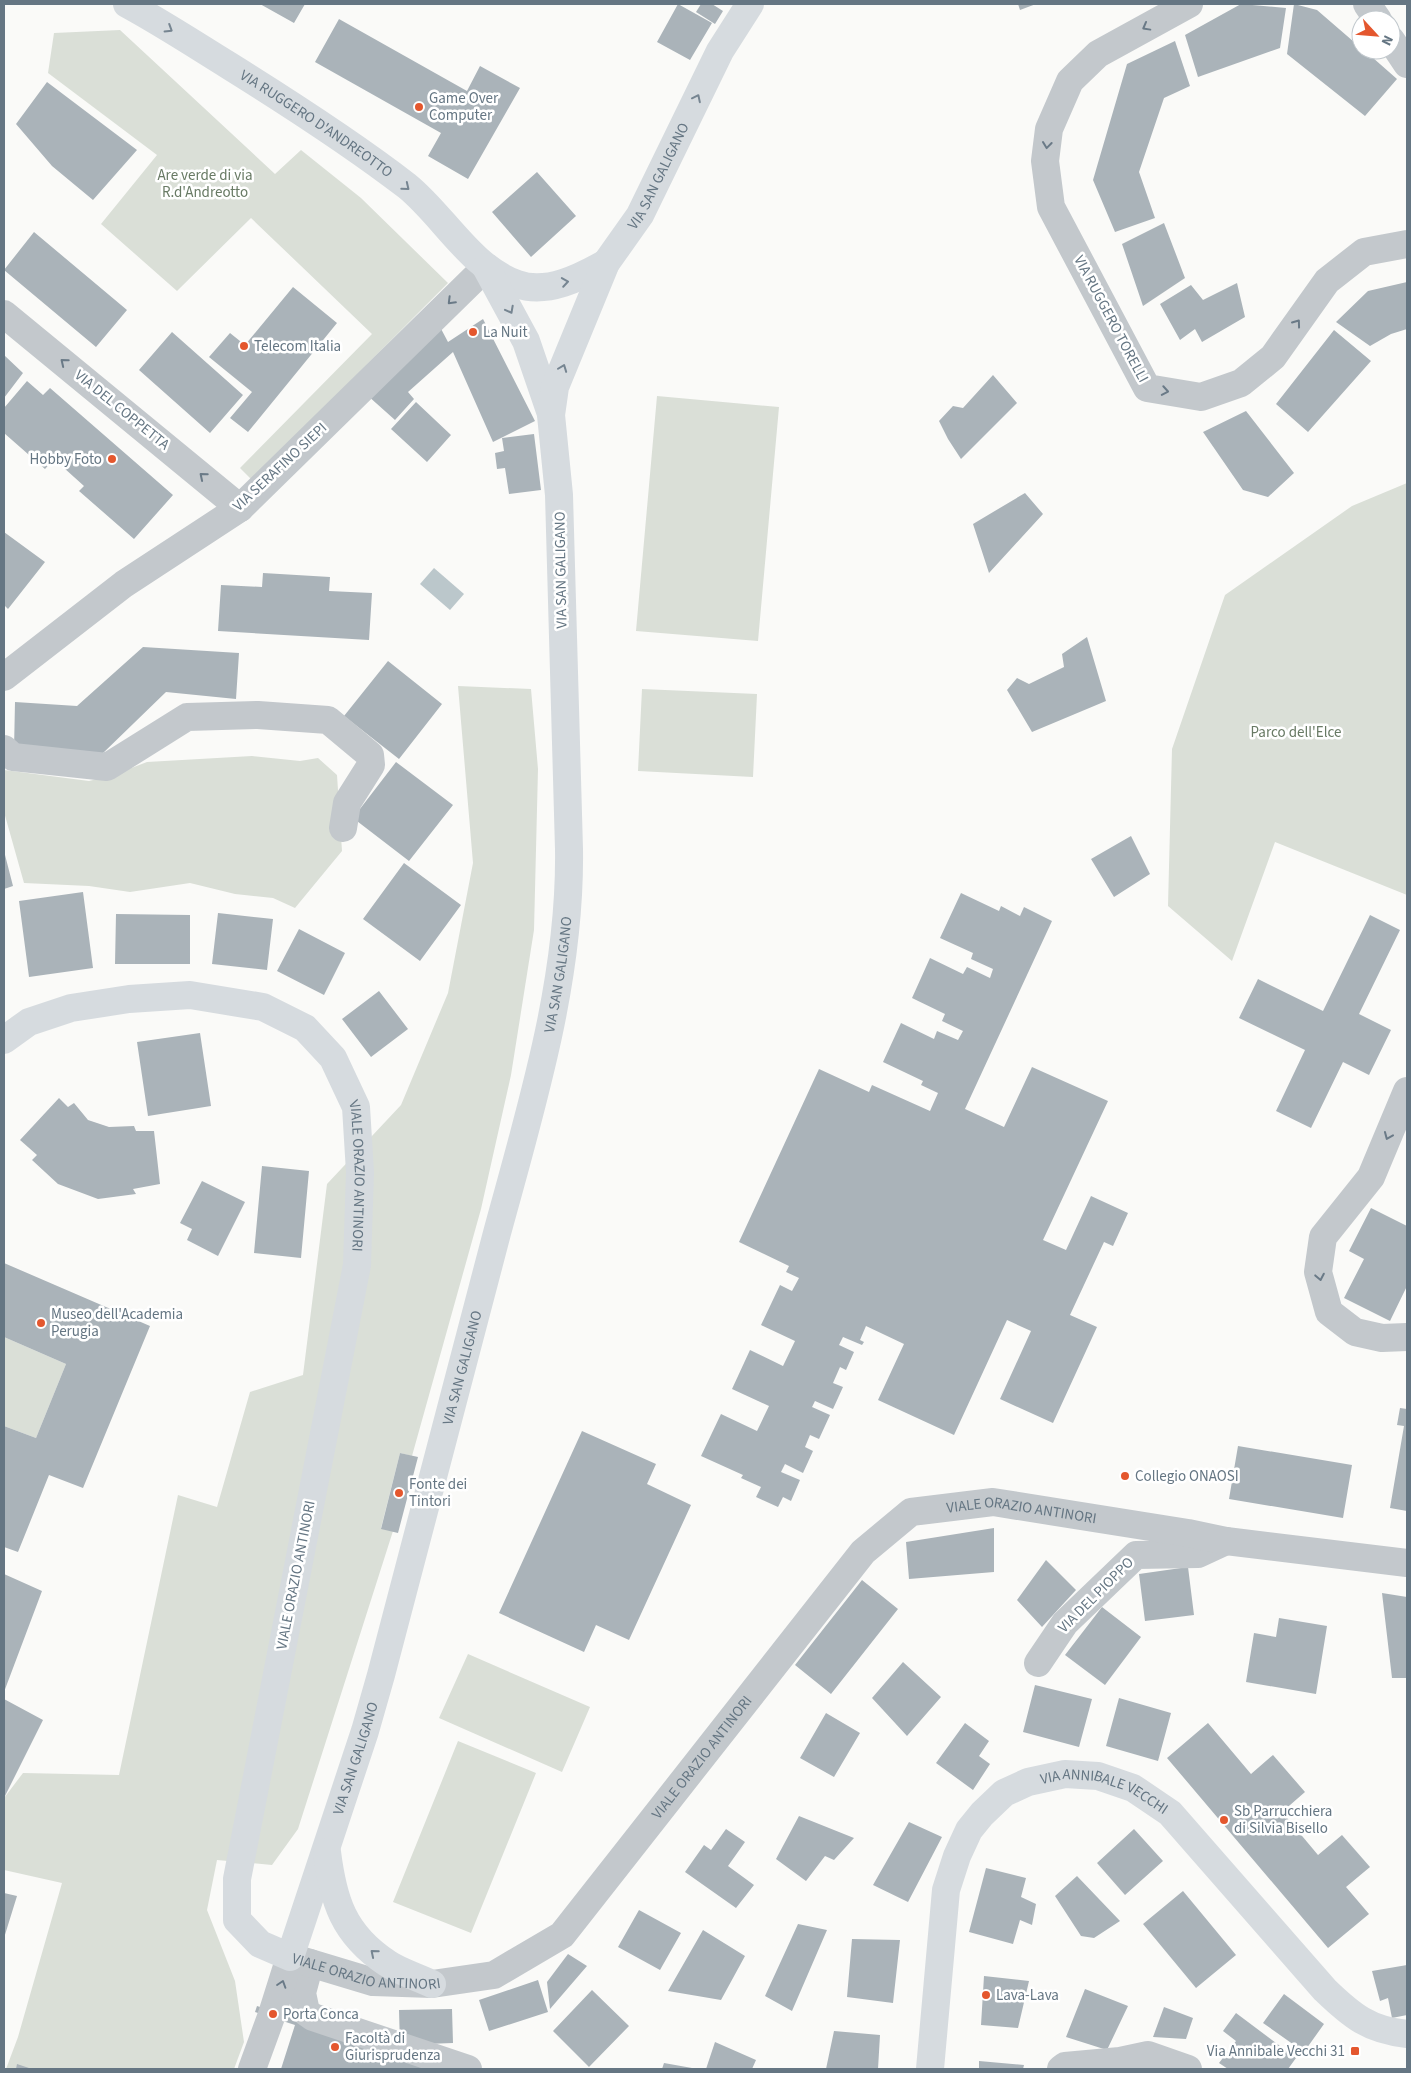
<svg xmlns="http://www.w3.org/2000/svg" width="1411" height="2073" font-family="'Source Sans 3',sans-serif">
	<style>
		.green { fill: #dadfd7 }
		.water { fill: #bbc7cb }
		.building { fill: #aab3b9 }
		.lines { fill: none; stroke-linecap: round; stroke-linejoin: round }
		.street { stroke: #c3c8cc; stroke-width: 28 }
		.secondary { stroke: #d6dbdf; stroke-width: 28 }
		.oneway { stroke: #6a7a87 }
		.oneway2 { stroke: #768591 }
		.poi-dot { fill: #e4572e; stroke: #fff; stroke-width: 2 }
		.labels { text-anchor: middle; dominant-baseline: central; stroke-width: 5; stroke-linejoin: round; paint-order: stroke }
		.poi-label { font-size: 15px; fill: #657683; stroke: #fff; text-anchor: start }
		.street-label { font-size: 15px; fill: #657683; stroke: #fff }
		.park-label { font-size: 15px; fill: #687a64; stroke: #fff }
	</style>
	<rect width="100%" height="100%" fill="#fafaf8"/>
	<path class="green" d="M120,30L275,174L301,150L361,198L448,283L252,480L240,468L372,334L251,218L177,291L101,224L157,155L48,73L54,33Z
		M657,396L779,407L758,641L636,631Z
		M1407,483V895L1275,842L1232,961L1168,906L1172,749L1225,595L1352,506Z
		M458,686L531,689L538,769L534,930L511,1075L481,1209L412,1456L400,1453L381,1528L393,1531L298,1829L272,1865L217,1860L207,1910L235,1981L244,2042L234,2069H6L18,2037L62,1883L4,1870V1798L23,1773L119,1775L178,1495L217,1507L250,1392L303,1375L327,1184L401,1105L448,993L473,863Z
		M642,689L757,694L753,777L638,771Z
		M252,756L300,761L318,758L337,775L342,851L295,908L273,898L235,894L190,883L130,892L89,886L24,883L4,812V770L89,781L113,775L147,762Z
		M4,1337L66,1364L36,1438L4,1426Z
		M468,1654L590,1707L562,1772L439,1718Z
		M458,1741L536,1773L471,1933L393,1902Z"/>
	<path class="water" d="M434,568L464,594L450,610L420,584Z"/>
	<path class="building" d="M260,4H305L294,23Z
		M678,4L712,23L690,60L657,42Z
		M701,4H712L723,11L715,24L696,12Z
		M1018,4H1036L1020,10Z
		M1241,4L1286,8L1280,48L1198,77L1185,35Z
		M1294,4L1317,10L1361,48V50H1364L1397,79L1365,116L1287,54Z
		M339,19L467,91L480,66L520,88L468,179L428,156L441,133L315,62Z
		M1175,41L1190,86L1164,98L1139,172L1155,218L1115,232L1093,180L1127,64Z
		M47,82L137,150L93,200L52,166L16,124Z
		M537,172L576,216L531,257L492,212Z
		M1164,223L1185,278L1143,306L1122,244Z
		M34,232L127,310L96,347L4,270Z
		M1407,282V329L1391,334L1370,346L1336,322L1368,291Z
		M1237,283L1245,317L1202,342L1195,329L1180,340L1160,304L1191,285L1203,300Z
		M293,287L337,323L248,432L230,418L252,392L209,357L230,333L245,345Z
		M483,319L535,421L493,442L453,352L408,392L414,399L395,420L367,395L439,325L448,342Z
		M1334,330L1371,361L1308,432L1276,404Z
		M172,332L243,395L210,433L139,370Z
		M4,355L23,373L4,398Z
		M993,375L1017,403L961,459L948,439L939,421L953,406L963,408Z
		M27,381L43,395L50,388L173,495L134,539L79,491L84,486L54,459L45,469L4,433V408Z
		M416,402L451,435L427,462L391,429Z
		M1246,411L1294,473L1268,497L1243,490L1203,432Z
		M534,434L541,490L509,494L505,468L497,469L495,453L504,451L502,438Z
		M1025,493L1043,514L989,573L973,524Z
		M4,532L45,562L8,609L4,605Z
		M263,573L330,577L329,591L372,593L369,640L218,631L221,585L262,587Z
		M1087,637L1106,701L1032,732L1007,690L1017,678L1029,684L1064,667L1062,654Z
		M143,647L239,653L236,699L166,692L101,755L14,750L15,702L77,706Z
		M388,661L442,704L399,759L344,716Z
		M396,762L453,805L409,861L353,818Z
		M1131,836L1150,874L1114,897L1091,859Z
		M4,851L13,886L4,889Z
		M404,863L461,905L420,961L363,919Z
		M83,892L93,968L29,977L19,901Z
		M961,893L999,911L1001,906L1020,916L1024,907L1052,921L965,1109L1004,1127L1032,1067L1108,1101L1043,1240L1066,1250L1091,1196L1128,1213L1113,1246L1104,1242L1070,1315L1097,1327L1053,1423L1000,1399L1031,1331L1007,1320L954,1435L878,1400L904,1344L866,1326L860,1340L864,1342L862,1345L843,1337L839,1345L854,1352L846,1370L840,1367L833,1383L843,1387L833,1409L815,1401L812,1407L830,1415L819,1439L810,1435L805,1447L813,1451L803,1473L785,1464L781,1472L800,1480L791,1501L783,1497L778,1507L756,1497L761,1487L741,1478L743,1475L701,1456L721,1414L757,1431L769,1406L732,1389L750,1350L783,1366L795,1341L761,1325L780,1285L792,1291L799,1278L786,1272L789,1266L739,1242L819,1069L869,1092L872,1085L930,1111L938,1093L921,1085L923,1081L883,1062L901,1023L934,1039L937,1031L958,1040L963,1031L942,1021L945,1014L912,998L930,958L963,974L967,967L990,978L993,969L971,959L973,953L940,938Z
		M218,913L273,919L267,970L212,964Z
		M116,914L190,915V964H115Z
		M1370,915L1400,930L1359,1014L1391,1030L1369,1075L1343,1062L1311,1128L1276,1111L1305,1050L1239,1018L1258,979L1323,1011Z
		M299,929L345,953L324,995L277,971Z
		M379,991L408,1029L371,1057L342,1019Z
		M200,1033L211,1106L148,1116L137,1042Z
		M59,1098L68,1107L74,1103L88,1120L109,1127L134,1126L136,1131H154L160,1184L133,1189L136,1194L98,1199L58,1184L32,1160L37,1155L20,1140Z
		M262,1166L309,1171L301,1258L254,1253Z
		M202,1181L245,1202L218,1256L187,1240L192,1229L180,1223Z
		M1371,1208L1407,1226V1286L1390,1321L1344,1298L1364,1259L1349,1251Z
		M4,1263L150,1326L83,1488L49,1475L18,1552L4,1547V1426L36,1438L66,1364L4,1337Z
		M1400,1408L1407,1409V1511L1390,1508L1404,1426L1397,1425Z
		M582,1431L656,1464L647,1484L691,1505L629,1640L596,1625L584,1652L499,1613Z
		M1238,1446L1352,1465L1343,1518L1229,1499Z
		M400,1453L418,1457L398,1533L381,1529Z
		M994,1528V1572L909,1579L906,1542Z
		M1046,1560L1076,1590L1042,1627L1017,1600Z
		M1188,1567L1194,1615L1145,1621L1139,1574Z
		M4,1574L42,1591L4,1692Z
		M862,1580L898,1609L831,1694L795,1665Z
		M1382,1593L1407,1597V1678H1392Z
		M1102,1607L1141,1637L1105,1685L1065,1655Z
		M1279,1618L1327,1626L1316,1694L1246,1682L1254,1633L1276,1637Z
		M903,1662L941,1697L907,1736L872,1698Z
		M1035,1685L1092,1699L1079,1747L1023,1732Z
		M1119,1698L1171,1713L1158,1761L1106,1746Z
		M4,1699L43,1720L4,1798Z
		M826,1713L860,1733L834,1777L800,1758Z
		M965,1723L989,1741L979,1756L990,1764L973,1790L936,1763Z
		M1208,1723L1251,1774L1273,1755L1305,1792L1282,1812L1318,1855L1342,1835L1370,1867L1346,1887L1369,1914L1328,1948L1167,1758Z
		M799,1816L854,1838L834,1860L825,1856L806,1881L776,1859Z
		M909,1822L942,1837L908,1902L873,1885Z
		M726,1829L745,1842L728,1866L754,1885L736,1908L685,1872L704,1845L711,1850Z
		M1134,1829L1163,1861L1125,1895L1097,1863Z
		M986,1868L1026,1878L1021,1897L1036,1904L1032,1925L1020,1920L1013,1944L969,1932Z
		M1077,1876L1120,1921L1094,1938L1081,1936L1055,1896Z
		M1183,1891L1236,1955L1196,1988L1143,1924Z
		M4,1893L17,1896L4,1938Z
		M639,1910L681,1933L660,1970L618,1947Z
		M798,1924L827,1930L792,2011L765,1996Z
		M703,1930L745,1956L721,2000L668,1991Z
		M852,1939L900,1940L893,2003L847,1997Z
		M568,1954L587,1966L550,2009L547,1982Z
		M1407,1965V2015L1392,2018L1388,1998L1380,2001L1372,1971Z
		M984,1976L1029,1981L1018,2028L981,2025Z
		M538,1980L548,2012L489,2031L479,2000Z
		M1085,1989L1128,2006L1107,2050L1066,2037Z
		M592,1990L629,2026L589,2067L553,2031Z
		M1284,1994L1324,2024L1304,2052L1263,2023Z
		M257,2006L448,2069H281L295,2025L255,2012Z
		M1164,2007L1193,2018L1186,2039L1153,2037Z
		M452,2009L453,2043L400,2045L399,2010Z
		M1236,2013L1296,2058L1288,2069H1228L1219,2063L1236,2041L1223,2031Z
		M834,2031L880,2035L878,2069H826Z
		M715,2042L756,2060L752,2069H706Z
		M979,2061L1024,2065L1023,2069H979Z
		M664,2063L692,2068V2069H662Z
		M17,2064L32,2069H16Z"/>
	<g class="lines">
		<g class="street">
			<path d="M1189,4L1098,54L1070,81L1049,129L1045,161L1051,207L1147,388L1201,397L1241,383L1273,357L1327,281L1364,252L1407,244"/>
			<path d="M1367,4L1378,20"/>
			<path d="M1391,40L1407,64"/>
			<path d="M4,314L240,508"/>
			<path d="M4,677L124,584L240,508L486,267"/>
			<path d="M4,749L13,757L107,767L187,717L258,715L328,720L370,755L371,765L347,803L343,828"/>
			<path d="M1407,1091L1371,1177L1323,1237L1318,1272L1329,1312L1355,1332L1382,1338L1407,1337"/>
			<path d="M1038,1663L1065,1623L1136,1555L1198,1554L1226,1541"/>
			<path d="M310,1963L302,1993L306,2012L313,2017L468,2069"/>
			<path id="s1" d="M273,2011L290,1957L373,1982L432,1984L494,1975L562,1935L863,1552L911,1512L993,1502L1188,1533L1226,1541L1407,1563"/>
			<path d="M252,2069L271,2017"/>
			<path d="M1061,2069L1065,2066L1120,2061L1148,2055L1188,2069"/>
		</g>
		<g class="secondary">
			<path id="s2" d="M127,4C162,23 194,44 228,65C289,103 350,142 407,186C444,216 470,267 517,284C547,295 581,277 606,263"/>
			<path d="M486,267L526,341L550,411"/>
			<path id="s3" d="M4,1040L29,1022L71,1008L129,999L190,995L263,1007L305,1028L333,1058L356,1107L360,1172L357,1265L237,1879V1920L260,1944L290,1957L365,1731L381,1675C420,1528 459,1381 497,1233C531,1108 571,980 569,849L559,495L551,415L555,387L606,263L640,215L720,51L750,4"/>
			<path d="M327,1852C333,1900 343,1934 387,1963C400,1972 418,1977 432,1984"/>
			<path id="s4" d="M930,2069L946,1890L957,1856L969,1830L982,1814L1004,1793L1028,1782L1065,1774L1098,1776L1133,1788L1170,1813L1325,1990C1352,2016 1369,2030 1407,2034"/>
		</g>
	</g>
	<defs><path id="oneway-chevron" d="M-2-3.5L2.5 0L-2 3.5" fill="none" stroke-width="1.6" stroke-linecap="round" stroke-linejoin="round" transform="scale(1.25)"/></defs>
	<g class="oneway">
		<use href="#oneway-chevron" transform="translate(1146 27) rotate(151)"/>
		<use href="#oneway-chevron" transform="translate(1047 145) rotate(97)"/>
		<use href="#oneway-chevron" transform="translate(451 301) rotate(135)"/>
		<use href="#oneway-chevron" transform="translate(1297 323) rotate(-54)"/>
		<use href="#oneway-chevron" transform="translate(64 362) rotate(-141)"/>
		<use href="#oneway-chevron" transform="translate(1165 391) rotate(10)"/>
		<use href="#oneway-chevron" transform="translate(203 476) rotate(-140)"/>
		<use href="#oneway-chevron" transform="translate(1388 1136) rotate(113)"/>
		<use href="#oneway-chevron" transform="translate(1320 1277) rotate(79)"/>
		<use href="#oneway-chevron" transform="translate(282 1984) rotate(-72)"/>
	</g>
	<g class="oneway2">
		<use href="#oneway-chevron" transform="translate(169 29) rotate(32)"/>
		<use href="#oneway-chevron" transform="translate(697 98) rotate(-64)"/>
		<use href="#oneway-chevron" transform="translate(406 187) rotate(39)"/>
		<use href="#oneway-chevron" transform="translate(565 282) rotate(-9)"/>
		<use href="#oneway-chevron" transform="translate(510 310) rotate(62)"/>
		<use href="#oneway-chevron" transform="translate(563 368) rotate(-69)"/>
		<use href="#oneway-chevron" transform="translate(374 1953) rotate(-140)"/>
	</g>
	<g class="poi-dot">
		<circle cx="419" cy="107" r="5"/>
		<circle cx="473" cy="332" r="5"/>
		<circle cx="244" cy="346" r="5"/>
		<circle cx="112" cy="459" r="5"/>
		<circle cx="41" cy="1323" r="5"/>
		<circle cx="1125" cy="1476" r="5"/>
		<circle cx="399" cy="1493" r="5"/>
		<circle cx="1224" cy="1820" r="5"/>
		<circle cx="986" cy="1995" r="5"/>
		<circle cx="273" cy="2014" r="5"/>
		<circle cx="335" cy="2047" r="5"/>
		<rect x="1350" y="2046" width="10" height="10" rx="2.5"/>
	</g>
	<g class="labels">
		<g class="poi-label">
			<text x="429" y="98">Game Over<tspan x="429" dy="17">Computer</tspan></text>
			<text x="483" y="332">La Nuit</text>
			<text x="254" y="346">Telecom Italia</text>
			<text x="102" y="459" text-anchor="end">Hobby Foto</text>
			<text x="51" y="1314">Museo dell'Academia<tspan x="51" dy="17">Perugia</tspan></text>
			<text x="1135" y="1476">Collegio ONAOSI</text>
			<text x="409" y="1484">Fonte dei<tspan x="409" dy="17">Tintori</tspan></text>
			<text x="1234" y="1811">Sb Parrucchiera<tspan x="1234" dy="17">di Silvia Bisello</tspan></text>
			<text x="996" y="1995">Lava-Lava</text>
			<text x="283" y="2014">Porta Conca</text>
			<text x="345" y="2038">Facoltà di<tspan x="345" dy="17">Giurisprudenza</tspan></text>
			<text x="1345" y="2051" text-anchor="end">Via Annibale Vecchi 31</text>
		</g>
		<g class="street-label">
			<text stroke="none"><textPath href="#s2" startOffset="224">VIA RUGGERO D'ANDREOTTO</textPath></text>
			<text stroke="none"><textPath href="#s3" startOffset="3146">VIA SAN GALIGANO</textPath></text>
			<text transform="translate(1111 319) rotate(62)">VIA RUGGERO TORELLI</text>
			<text transform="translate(122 410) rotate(39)">VIA DEL COPPETTA</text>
			<text transform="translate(280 467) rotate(-43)">VIA SERAFINO SIEPI</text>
			<text transform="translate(561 570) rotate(-91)">VIA SAN GALIGANO</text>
			<text stroke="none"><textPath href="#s3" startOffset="2321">VIA SAN GALIGANO</textPath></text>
			<text stroke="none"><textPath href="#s3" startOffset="480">VIALE ORAZIO ANTINORI</textPath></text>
			<text stroke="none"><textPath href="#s3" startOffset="1916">VIA SAN GALIGANO</textPath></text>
			<text stroke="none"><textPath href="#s1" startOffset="1005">VIALE ORAZIO ANTINORI</textPath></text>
			<text transform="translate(296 1575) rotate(-79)">VIALE ORAZIO ANTINORI</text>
			<text transform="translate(1096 1595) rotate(-45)">VIA DEL PIOPPO</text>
			<text stroke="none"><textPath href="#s3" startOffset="1511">VIA SAN GALIGANO</textPath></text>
			<text stroke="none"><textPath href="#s1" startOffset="570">VIALE ORAZIO ANTINORI</textPath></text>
			<text stroke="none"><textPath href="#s4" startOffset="402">VIA ANNIBALE VECCHI</textPath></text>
			<text stroke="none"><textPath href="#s1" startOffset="135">VIALE ORAZIO ANTINORI</textPath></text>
		</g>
		<g class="park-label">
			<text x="205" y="175">Are verde di via<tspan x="205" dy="17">R.d'Andreotto</tspan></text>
			<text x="1296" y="732">Parco dell'Elce</text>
		</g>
	</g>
	<rect width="1411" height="2073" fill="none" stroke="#657683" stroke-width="10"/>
	<g transform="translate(1376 35) rotate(116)"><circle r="24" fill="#ffffff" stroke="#c1c8cd"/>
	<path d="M0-4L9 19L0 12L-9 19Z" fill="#e4572e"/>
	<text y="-8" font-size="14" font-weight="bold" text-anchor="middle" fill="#657683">N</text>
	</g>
</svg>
